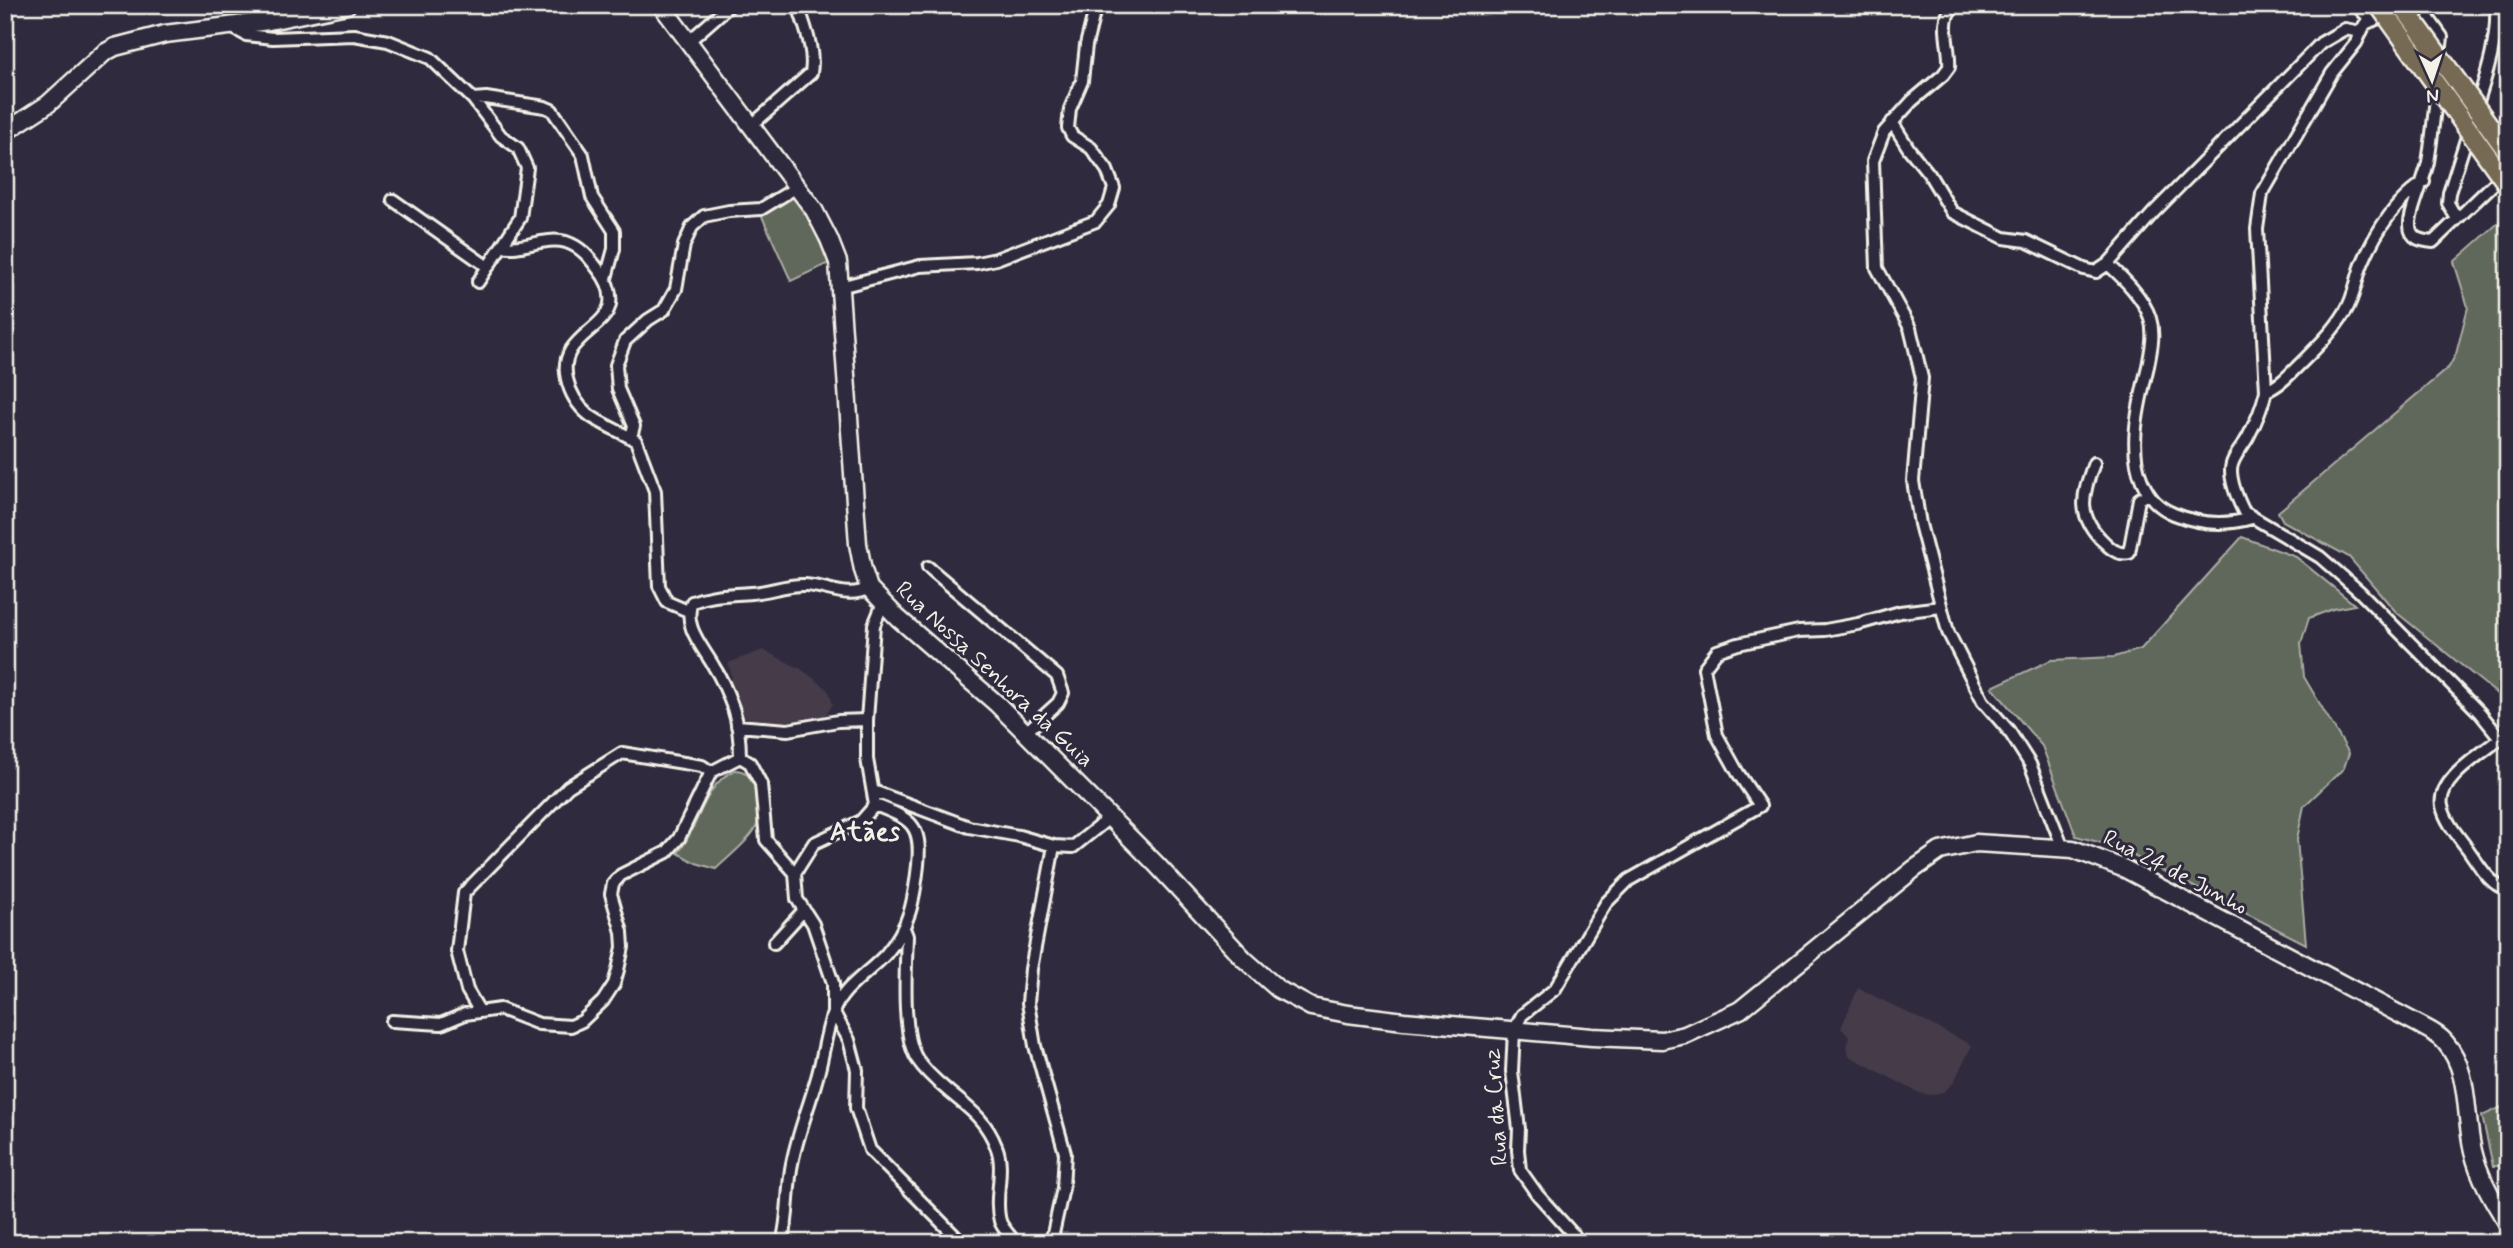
<svg xmlns="http://www.w3.org/2000/svg" width="2513" height="1248" font-family="Mynerve,sans-serif">
	<style>
		.built { fill: #443a49 }
		.green { fill: #60685c; stroke: #aaaca2; stroke-width: 2 }
		.lines { fill: none; stroke-linecap: round; stroke-linejoin: round }
		.minor-casing { stroke: #f4f1e8; stroke-width: 16 }
		.secondary-casing { stroke: #f4f1e8; stroke-width: 21 }
		.minor { stroke: #2f2a3d; stroke-width: 10 }
		.secondary { stroke: #2f2a3d; stroke-width: 16 }
		.trunk-bridge-casing { stroke: #f4f1e8; stroke-width: 23; stroke-linecap: butt }
		.trunk-bridge { stroke: #766a54; stroke-width: 18 }
		.labels { text-anchor: middle; dominant-baseline: central; stroke-width: 6; stroke-linejoin: round; paint-order: stroke }
		.street-label { font-size: 23px; fill: #f4f1e8; stroke: #2f2a3d }
		.quarter-label { font-size: 26px; font-weight: bold; fill: #f4f1e8; stroke: #2f2a3d }
	</style>
	<rect width="100%" height="100%" fill="#2f2a3d"/>
	<filter id="ink" filterUnits="userSpaceOnUse"><feTurbulence type="fractalNoise" baseFrequency=".0143" numOctaves="2"/><feDisplacementMap in="SourceGraphic" scale="14" xChannelSelector="R" yChannelSelector="G"/><feConvolveMatrix kernelMatrix="1 2 1 2 8 2 1 2 1" color-interpolation-filters="sRGB"/></filter>
	<g filter="url(#ink)">
		<path class="built" d="M763,650L801,669L824,686L829,692L833,704L827,714L789,727L743,724L728,680L732,678L728,663Z
			M1858,988L1972,1045L1954,1082L1944,1092L1930,1095L1919,1093L1849,1056L1846,1047L1849,1037L1841,1028Z"/>
		<path class="green" d="M793,196L800,198L829,263L791,281L760,212Z
			M2505,217L2508,220V703L2396,612L2349,557L2283,521L2278,512L2449,367L2456,354L2468,307L2454,262Z
			M2242,537L2296,557L2355,605L2333,609L2309,618L2301,643L2304,677L2349,753L2344,768L2304,806L2297,839L2306,944L2116,847L2076,836L2042,746L1992,687L2051,660L2114,657L2141,649Z
			M735,770C758,769 765,813 755,829C748,842 727,858 716,869L696,863L678,853C700,827 702,785 735,770Z
			M2508,1104V1166H2493L2482,1116Z"/>
		<g class="lines">
			<defs>
				<path id="minor" d="M1954,5C1938,22 1951,46 1949,67L1943,75L1912,101L1884,132L1873,161L1877,268L1910,328L1922,378L1913,481L1920,524L1948,632L1983,701L2009,731L2030,764L2063,848
					M2356,5L2372,21
					M231,27L246,35L273,38L354,35L388,41L430,58L473,99L501,136L518,148L527,168L520,218L478,282
					M688,42L730,5
					M473,99L486,98L545,107L552,110L583,155L592,197L614,231V249L606,278
					M2475,111C2486,76 2498,43 2496,5
					M1892,122L1909,149L1929,174L1952,212L2004,238L2026,241L2084,269L2096,272L2108,264L2154,212L2321,43L2345,29L2361,32
					M752,125L811,73C815,50 805,28 798,5
					M393,200L488,267
					M2457,219L2448,203L2449,193L2469,130
					M503,246C520,251 545,236 566,242C581,247 589,257 598,269C606,279 612,291 610,304C605,331 557,338 567,379C570,393 578,406 589,415C599,423 624,433 636,441L655,491L659,586L667,602L688,611
					M2108,264C2124,279 2143,297 2150,318C2155,334 2151,350 2148,366C2140,401 2127,446 2142,481C2149,497 2157,507 2174,514C2199,524 2225,526 2252,518
					M840,287L920,266L977,263L996,259L1096,221L1109,205L1114,188L1107,170L1091,148L1072,136L1068,128L1070,109L1082,81L1086,45L1096,5
					M2266,391C2279,386 2289,375 2299,365C2315,349 2333,332 2345,312C2355,297 2356,278 2363,262C2376,231 2396,201 2424,182
					M631,437L634,426L618,389L616,365L625,341L648,320L664,310L676,289L684,245L692,227L704,216L729,211L761,209L797,187
					M2094,463C2082,496 2076,516 2105,543C2112,550 2119,555 2129,553L2139,499L2148,494
					M928,567L1057,676L1063,693L1058,703L1026,732
					M737,726L788,730L838,721L867,720
					M2508,732C2489,750 2436,778 2442,806C2445,821 2458,836 2467,848C2478,863 2489,885 2508,890
					M2501,739L2480,713L2359,591L2320,557L2244,512C2238,500 2231,484 2231,470C2231,458 2243,447 2248,437C2256,422 2262,408 2266,391L2257,229L2262,194L2332,73L2356,43L2365,24L2404,7L2427,16L2442,37C2437,78 2435,121 2428,162C2425,178 2409,213 2410,225C2410,239 2422,241 2433,242L2506,172
					M740,757C740,741 738,723 733,708C728,694 722,679 714,667C703,647 682,626 692,602C712,594 730,595 751,593C769,592 787,584 805,585C828,586 847,600 869,588
					M873,791L969,827L1019,836L1054,846L1073,847L1109,818
					M795,873L814,843L861,821L875,805
					M904,928L907,936C906,967 901,1034 917,1059C925,1071 936,1081 947,1090C968,1108 985,1118 996,1146C1006,1169 993,1197 1000,1221C1002,1228 1011,1236 1015,1243
					M774,943L804,910
					M480,1012L467,990L457,951L464,893L568,787L622,753L702,766L711,772
					M392,1021L441,1024L465,1014L500,1009L539,1024L571,1026L582,1021L603,1001L614,984L618,970L623,947L622,932L611,894L613,884L621,875L667,852L679,838L711,772L740,757L750,763L761,784L766,840L795,873L797,899L813,924L833,983V1011L849,1040L857,1070L856,1108L870,1150L962,1243
					M782,1243C789,1218 787,1194 791,1169C796,1138 808,1110 816,1081C823,1059 825,1035 833,1013C841,988 869,973 886,954C910,926 914,901 918,865C922,824 911,819 875,805L867,759V720L874,625L883,603
					M1051,1243L1063,1188L1065,1153L1035,1046L1028,1003L1031,969L1054,846
					M1581,1243L1537,1194L1520,1170L1518,1150L1519,1129L1512,1071L1514,1031L1522,1015L1555,989L1606,903L1629,880L1760,806L1738,773L1717,735L1704,668L1717,651L1738,644L1799,631L1825,630L1858,624L1900,612L1941,607"/>
				<path id="secondary" d="M661,5L814,210L829,239L838,262L858,544L863,570L869,588L898,618L997,704L1156,864L1244,959L1278,989L1311,1007L1348,1014L1404,1021L1592,1037L1662,1040L1685,1035L1740,1010L1914,869L1940,851L1976,843L2073,849L2125,869L2418,1024C2427,1029 2439,1034 2445,1042C2471,1072 2464,1114 2473,1151C2479,1177 2493,1201 2508,1224
					M5,132L48,104L104,53L115,47L165,34L269,21L347,5"/>
			</defs>
			<use href="#minor" class="minor-casing"/>
			<use href="#secondary" class="secondary-casing"/>
			<use href="#minor" class="minor"/>
			<use href="#secondary" class="secondary"/>
			<defs>
				<path id="trunk-bridge" d="M2379,5L2508,185
					M2402,5L2508,152"/>
			</defs>
			<use href="#trunk-bridge" class="trunk-bridge-casing"/>
			<use href="#trunk-bridge" class="trunk-bridge"/>
		</g>
	</g>
	<g class="labels">
		<g class="street-label">
			<text transform="translate(994 675) rotate(43)">Rua Nossa Senhora da Guia</text>
			<text transform="translate(2175 873) rotate(27)">Rua 24 de Junho</text>
			<text transform="translate(1497 1107) rotate(-94)">Rua da Cruz</text>
		</g>
		<g class="quarter-label">
			<text x="865" y="833">Atães</text>
		</g>
	</g>
	<rect width="2513" height="1248" fill="none" stroke="#2f2a3d" stroke-width="28"/>
	<rect x="14" y="14" width="2485" height="1220" fill="none" stroke="#f4f1e8" stroke-width="2.5" filter="url(#ink)"/>
	<g transform="translate(2432 80) rotate(177)" stroke="#2f2a3d" stroke-width="5" paint-order="stroke">
	<path d="M0-5L12 26L0 18L-12 26Z" fill="#f4f1e8"/>
	<text y="-10" font-size="19" font-weight="bold" text-anchor="middle" fill="#f4f1e8">N</text>
	</g>
</svg>
